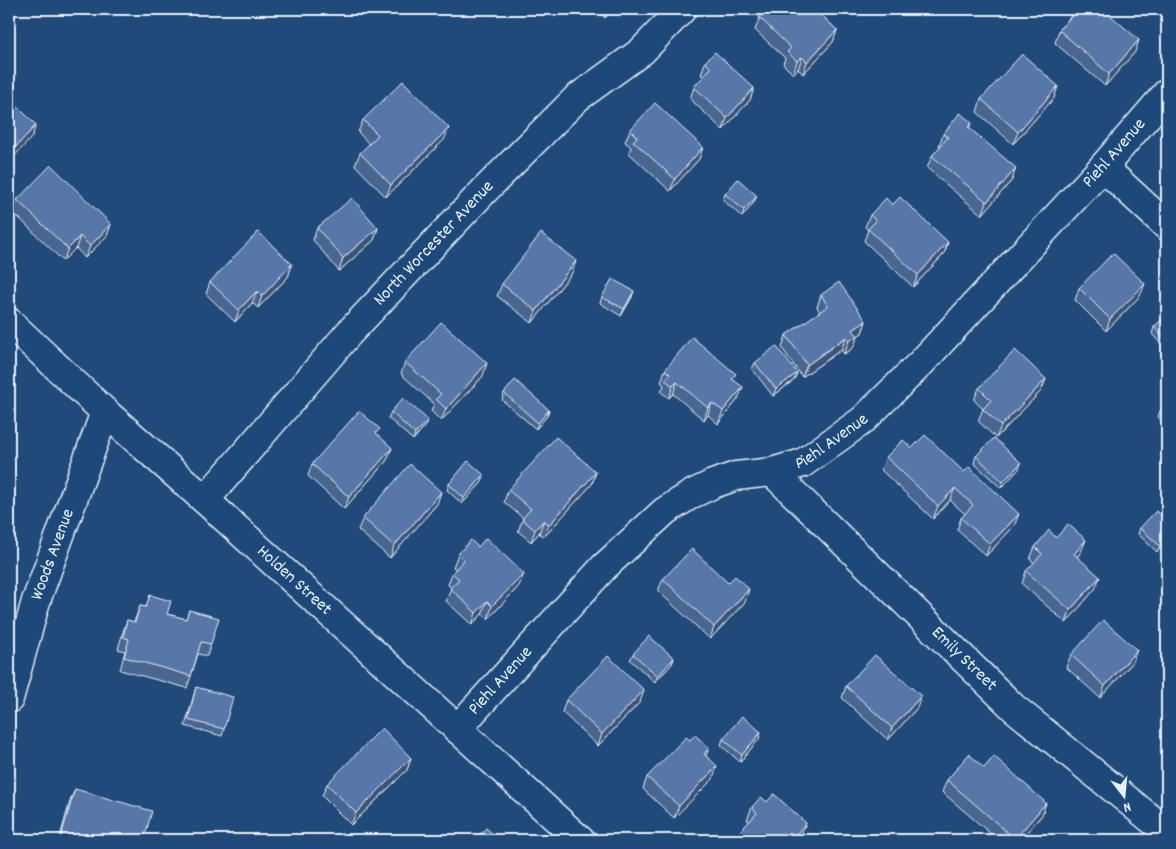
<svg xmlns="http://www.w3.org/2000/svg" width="1176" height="849" font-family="Dekko,sans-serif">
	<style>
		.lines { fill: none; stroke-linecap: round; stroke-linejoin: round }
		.street-casing { stroke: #e8f1f8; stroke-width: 31 }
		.secondary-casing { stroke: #e8f1f8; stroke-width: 31 }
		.street { stroke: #1f4a7a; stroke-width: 28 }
		.secondary { stroke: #1f4a7a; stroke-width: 28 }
		.wall { fill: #4a6690; stroke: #e8f1f8 }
		.shaded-wall { fill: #3c5375; stroke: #e8f1f8 }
		.building { fill: #5677a7; stroke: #e8f1f8 }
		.labels { text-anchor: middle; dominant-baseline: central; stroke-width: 4.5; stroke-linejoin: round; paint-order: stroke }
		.street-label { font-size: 18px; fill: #e8f1f8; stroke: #1f4a7a }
	</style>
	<rect width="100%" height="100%" fill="#1f4a7a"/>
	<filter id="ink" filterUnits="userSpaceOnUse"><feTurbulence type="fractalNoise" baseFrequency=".02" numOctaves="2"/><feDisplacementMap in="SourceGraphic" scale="10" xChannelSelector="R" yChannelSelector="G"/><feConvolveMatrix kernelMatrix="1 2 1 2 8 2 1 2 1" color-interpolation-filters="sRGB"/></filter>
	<g filter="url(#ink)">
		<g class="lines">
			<defs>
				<g id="street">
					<path d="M1103,167L1167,226"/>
					<path id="s1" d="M772,472L1014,708L1167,832"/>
					<path id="s2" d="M205,500L349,333L484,191L577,98L642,51L682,9"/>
					<path id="s3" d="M9,699L36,601L105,412"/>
					<path id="s4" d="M457,729L604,567L665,511L692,494L713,484L736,476L772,472L803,463L863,420L922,362L1103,167L1167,93"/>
				</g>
				<g id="secondary">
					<path id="s5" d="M9,322L105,412L205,500L580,840"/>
				</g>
			</defs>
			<use href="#street" class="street-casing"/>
			<use href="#secondary" class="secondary-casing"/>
			<use href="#street" class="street"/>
			<use href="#secondary" class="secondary"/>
		</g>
		<path class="wall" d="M595,9H614L605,18Z
			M758,9H815L837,30L833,42L803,74L798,69L793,74L783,64L785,58L755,30L760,17L756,13Z
			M1071,9H1103L1135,52L1105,86L1055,43L1059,30L1071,16L1069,14Z
			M705,62L754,88L750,100L723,130L690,99L694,87L703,77L701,75Z
			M1058,86L1054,98L1013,144L977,112L981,99Z
			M363,120L444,140L386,197L355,165L360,153L369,144L358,132Z
			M972,123L969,129L1012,180L982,215L927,168L932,156L940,147L939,146L943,134Z
			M630,130L703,147L699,159L670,191L629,153L631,147L625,142Z
			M725,194L754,202L742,217L723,200Z
			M17,200L111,224L107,236L85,258L76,248L63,261L13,212Z
			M892,205L948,242L944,254L913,287L864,241L868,230L865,227L870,215Z
			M317,228H378L374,240L339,271L313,240Z
			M292,264L288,277L258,308L252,303L235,322L206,294L210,282Z
			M572,273L532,323L497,296L502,284Z
			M1079,288L1140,296L1106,331L1075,300Z
			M821,295L866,321L862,333L857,336L853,348L844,354L841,350L802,377L782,348L786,335L820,312L817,307Z
			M602,297H632L621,316L600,303Z
			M1167,315V351L1152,334L1154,327Z
			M405,362L483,376L441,421L431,411L434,404L401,374Z
			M755,363L797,373L794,380L773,396L752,369Z
			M665,370L734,380L738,399L718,424L708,415L704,420L673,394L669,398L661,392L664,385L661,382Z
			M1046,379L1041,391L996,438L978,421L983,409L974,400L979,388Z
			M504,393L549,410L547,416L536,429L502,400Z
			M1167,404V426L1158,417L1160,411Z
			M391,412L425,426L413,440L388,418Z
			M377,435L387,460L344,509L308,476L312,464Z
			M912,448L1014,526L986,556L957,530L961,518L965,514L950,500L933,519L881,470L886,457Z
			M976,456L1019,469L1001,488L974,463Z
			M596,472L592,484L544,537L539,533L531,542L518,531L523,518L504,502L508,490Z
			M482,482L462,504L447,490L449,484Z
			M437,504L390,558L358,530L363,518Z
			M1140,528L1167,541L1157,552L1138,534Z
			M1056,538L1081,552L1077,557L1095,589L1066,623L1022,584L1026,571L1034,563L1030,559L1035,547Z
			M458,554L519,586L488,619L482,614L472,625L446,601L451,588L448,585L452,573L456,569L453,567Z
			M663,579L728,583L745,602L710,639L658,591Z
			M150,595L167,614L186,619L189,610L211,644L207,656L198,654L191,676L187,688L120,670L125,651L118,649L123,632L127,620L134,622L140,606L146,607Z
			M633,654L674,658L672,664L655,682L630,660Z
			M1071,655L1132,663L1100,698L1066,667Z
			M846,686L921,696L917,708L888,740L842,698Z
			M196,687L224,729L222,736L185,726Z
			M566,700L640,702L598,746L562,712Z
			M723,739H759L740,762L721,745Z
			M690,740L709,748L706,756L713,779L674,818L643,789L647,777Z
			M411,758L407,770L351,825L322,796L327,784Z
			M984,768L1042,815L1020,840H998L942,792L947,780Z
			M75,789L145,836L144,840H59L70,801Z
			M767,802L806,823L801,835L749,821L747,820L752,807Z"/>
		<path class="shaded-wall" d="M609,9H614L605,18Z
			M837,30L833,42L803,74L807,62Z
			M1139,40L1135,52L1105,86L1109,74Z
			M802,57L798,69L793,74L797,61Z
			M1058,86L1054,98L1013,144L1018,132Z
			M754,88L750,100L723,130L727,118Z
			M36,125L32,137L9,162V157L11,152Z
			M449,128L444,140L386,197L391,185Z
			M703,147L699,159L670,191L675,179Z
			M1016,168L1012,180L982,215L987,202Z
			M757,196L754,202L742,217L744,210Z
			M111,224L107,236L85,258L90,246Z
			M378,228L374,240L339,271L343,258Z
			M80,236L76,248L63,261L68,249Z
			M948,242L944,254L913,287L918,275Z
			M576,261L572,273L532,323L536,311Z
			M292,264L288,277L258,308L262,296Z
			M1145,284L1140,296L1106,331L1110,319Z
			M257,291L252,303L235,322L239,310Z
			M634,291L632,297L621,316L624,309Z
			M866,321L862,333L854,338L858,336L853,348L844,354L853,330Z
			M846,337L841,350L802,377L807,365Z
			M487,363L483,376L441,421L446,409Z
			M797,373L794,380L773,396L776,389Z
			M1046,379L1041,391L996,438L1001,426Z
			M677,382L673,394L669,398L673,386Z
			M743,387L738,399L718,424L723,411Z
			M712,403L708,415L704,420L708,408Z
			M549,410L547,416L536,429L538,423Z
			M428,420L425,426L413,440L415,434Z
			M392,448L387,460L344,509L349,497Z
			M1021,463L1019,469L1001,488L1003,482Z
			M596,472L592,484L544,537L549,525Z
			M484,475L482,482L462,504L464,498Z
			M955,488L950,500L933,519L938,506Z
			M441,492L437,504L390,558L394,546Z
			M1019,514L1014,526L986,556L990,544Z
			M544,520L539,533L531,542L535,530Z
			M1167,537V541L1157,552L1160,546Z
			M1086,540L1081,552L1069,566L1074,554Z
			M524,574L519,586L488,619L492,606Z
			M1100,577L1095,589L1066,623L1070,610Z
			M749,589L745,602L710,639L714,627Z
			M487,601L482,614L472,625L476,613Z
			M1137,650L1132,663L1100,698L1105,686Z
			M674,658L672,664L655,682L658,676Z
			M644,690L640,702L598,746L602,734Z
			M921,696L917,708L888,740L892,728Z
			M761,732L759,739L740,762L742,755Z
			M411,758L407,770L351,825L356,813Z
			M717,766L713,779L674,818L679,806Z
			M1046,803L1042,815L1020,840H1014Z
			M806,823L801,835L797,840H791Z"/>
		<path class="building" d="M768,9H815L837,30L807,62L802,57L797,61L787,52L791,48L759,17Z
			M1078,9H1103L1139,40L1109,74L1059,30Z
			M715,52L754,88L727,118L694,87L711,68L705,62Z
			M1022,54L1058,86L1018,132L981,99Z
			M403,81L449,128L391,185L360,153L378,135L363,120Z
			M655,103L703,147L675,179L633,141L637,137L630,130Z
			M17,106L36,125L11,152L9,151V115Z
			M960,113L972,123L968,127L1016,168L987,202L932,156L948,137L943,134Z
			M51,165L111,224L90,246L80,236L68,249L17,200Z
			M738,179L757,196L744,210L725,194Z
			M900,197L948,242L918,275L868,229L876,221L870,215L886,198L892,205Z
			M352,198L378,228L343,258L317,228Z
			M258,232L292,264L262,296L257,291L239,310L210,282Z
			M541,233L576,261L536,311L502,284Z
			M1113,253L1145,284L1110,319L1079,288Z
			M612,279L634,291L624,309L602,297Z
			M839,282L866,321L853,330L858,336L849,341L846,337L807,365L786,335L828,306L821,295Z
			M1167,315V342L1154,327Z
			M441,322L487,363L446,409L436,399L441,394L405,362Z
			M692,337L736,374L732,379L743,387L723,411L712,403L708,408L677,382L673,386L665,380L670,374L665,370Z
			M776,346L797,373L776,389L755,363Z
			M1015,350L1046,379L1001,426L983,409L991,400L979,388Z
			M515,380L549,410L538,423L504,393Z
			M403,398L428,420L415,434L391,412Z
			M1167,404V418L1160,411Z
			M359,411L380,429L376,433L392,448L349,497L312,464Z
			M9,433H11L9,441Z
			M925,435L964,472L969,467L1019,514L990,544L961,518L973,505L955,488L938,506L886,457L903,440L912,448Z
			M556,437L596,472L549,525L544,520L535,530L522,519L531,509L508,490Z
			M994,438L1021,463L1003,482L976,456Z
			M468,461L484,475L464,498L449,484Z
			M410,464L441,492L394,546L363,518Z
			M1156,511L1167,521V537L1160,546L1140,528Z
			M1068,524L1086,540L1074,554L1100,577L1070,610L1026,571L1042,554L1035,547L1049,530L1056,538Z
			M486,538L524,574L492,606L487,601L476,613L450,588L459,579L452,573L464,560L458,554L471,540L478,547Z
			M692,549L728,583L735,576L749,589L714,627L663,579Z
			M150,595L171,601L167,614L186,619L189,610L219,618L211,644L201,642L191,676L124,657L129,639L123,637L127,620L135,622L140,606L146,607Z
			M1103,620L1137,650L1105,686L1071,655Z
			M649,636L674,658L658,676L633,654Z
			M875,655L921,696L892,728L846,686Z
			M608,656L644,690L602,734L566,700Z
			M196,687L233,697L224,729L188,720Z
			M742,716L761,732L742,755L723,739Z
			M382,728L411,758L356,813L327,784Z
			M695,735L709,748L704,754L717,766L679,806L647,777L686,737L690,740Z
			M969,754L984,768L994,756L1046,803L1015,839L947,780Z
			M75,789L152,811L145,836L137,834L135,840H60Z
			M774,794L806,823L791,840H732L757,813L752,807L761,797L767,802Z
			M486,828L500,840H475Z"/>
	</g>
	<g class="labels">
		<g class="street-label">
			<text stroke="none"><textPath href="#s4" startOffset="890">Piehl Avenue</textPath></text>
			<text stroke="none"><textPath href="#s2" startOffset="344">North Worcester Avenue</textPath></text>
			<text stroke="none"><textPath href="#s4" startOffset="485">Piehl Avenue</textPath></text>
			<text stroke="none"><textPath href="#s3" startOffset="151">Woods Avenue</textPath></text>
			<text stroke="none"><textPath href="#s5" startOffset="385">Holden Street</textPath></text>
			<text stroke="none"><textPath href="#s1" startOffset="268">Emily Street</textPath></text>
			<text stroke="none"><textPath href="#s4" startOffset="65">Piehl Avenue</textPath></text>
		</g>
	</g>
	<rect width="1176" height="849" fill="none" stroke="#1f4a7a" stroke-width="30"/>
	<rect x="15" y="15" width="1146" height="819" fill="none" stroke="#e8f1f8" stroke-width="2" filter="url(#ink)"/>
	<g transform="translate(1124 796) rotate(164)" stroke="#1f4a7a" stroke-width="4" paint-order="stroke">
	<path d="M0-4L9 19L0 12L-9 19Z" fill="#e8f1f8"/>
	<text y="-8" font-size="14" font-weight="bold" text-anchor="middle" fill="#e8f1f8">N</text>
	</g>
</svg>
